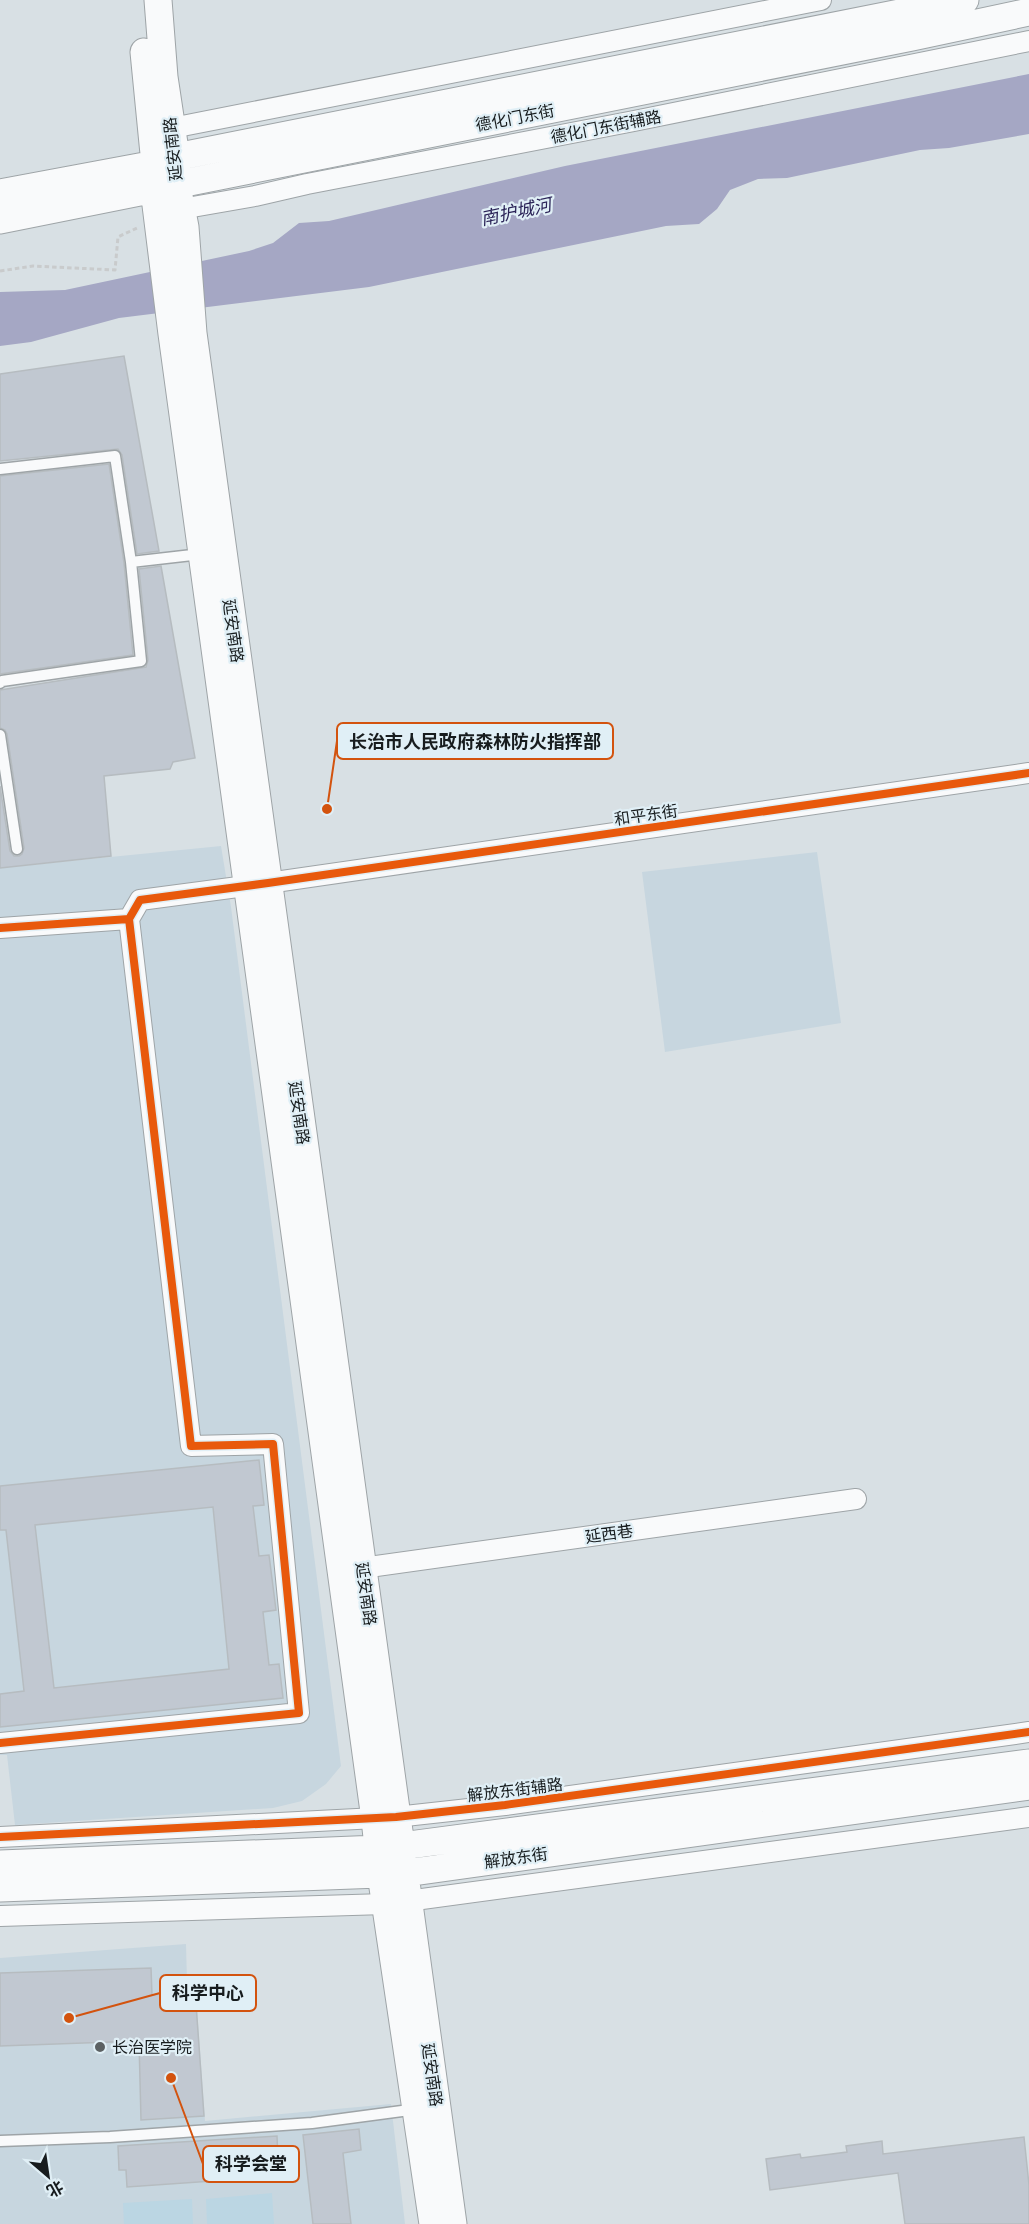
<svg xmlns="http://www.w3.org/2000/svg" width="1029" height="2224" font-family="'Fira Sans','Noto Sans SC',sans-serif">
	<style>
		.built { fill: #c7d6df }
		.green { fill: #bbd6e3 }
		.water { fill: #a5a7c4 }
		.building { fill: #c1c8d1; stroke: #b6bcc0; stroke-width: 1.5; fill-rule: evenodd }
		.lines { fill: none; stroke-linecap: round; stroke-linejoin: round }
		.lane-casing { stroke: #9ea4a7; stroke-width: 13 }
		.street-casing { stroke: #9ea4a7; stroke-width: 22 }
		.secondary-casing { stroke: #9ea4a7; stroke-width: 29 }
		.path { stroke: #c9cbcc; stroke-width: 3; stroke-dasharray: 4.5 3; stroke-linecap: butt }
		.lane { stroke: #f9fafb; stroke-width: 10 }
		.street { stroke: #f9fafb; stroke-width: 20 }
		.secondary { stroke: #f9fafb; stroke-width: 27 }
		.cycleway-casing { stroke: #e0eff6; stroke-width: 11 }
		.cycleway { stroke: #e8590c; stroke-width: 8 }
		.poi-dot { fill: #5b6163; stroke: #e0eff6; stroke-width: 2 }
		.labels { text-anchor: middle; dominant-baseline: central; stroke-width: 4.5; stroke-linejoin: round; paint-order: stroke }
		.street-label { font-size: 16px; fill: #171c1e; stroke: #e0eff6 }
		.poi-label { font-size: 16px; fill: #171c1e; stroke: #e0eff6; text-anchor: start }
		.water-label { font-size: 18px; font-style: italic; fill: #2b2458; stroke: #e0eff6 }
		.leader { fill: none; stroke: #d3530e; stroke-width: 2 }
		.callout-dot { fill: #d3530e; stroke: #e0eff6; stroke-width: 2 }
		.callout { fill: #e0eff6; stroke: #d3530e; stroke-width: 2 }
		.callout-label { font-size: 18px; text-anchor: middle; font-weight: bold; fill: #171c1e }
	</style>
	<rect width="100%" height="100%" fill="#d8e0e4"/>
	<path class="built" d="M221,846L231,907L341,1766L326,1784L302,1801L273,1808L15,1825L7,1755H0V868Z
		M817,852L841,1023L665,1052L642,872Z
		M186,1944L187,1982L195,1981L205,2121L391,2104L405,2224H0V1958Z"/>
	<path class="green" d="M272,2193L274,2224H207L206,2199Z
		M192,2199L193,2224H124L123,2203Z"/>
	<path class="water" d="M1029,74V134L949,148L920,150L787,178L758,179L730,190L717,209L699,224L666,226L369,287L119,318L31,342L0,346V292L65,290L249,251L273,243L299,223L329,221L565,166Z"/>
	<path class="building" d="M124,356L159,551L137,554L122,455L118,449L0,461V374Z
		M109,464L124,563L133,655L0,674V476Z
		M161,566L195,758L173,762L170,769L104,776L111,856L0,868V786L10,851L14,856H19L22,854L24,848L7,734L5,730L0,728V690L146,667L148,660L139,569Z
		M259,1460L264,1505L253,1506L259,1556L269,1555L276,1610L263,1612L269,1665L279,1664L283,1698L0,1727V1694L24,1691L6,1530H0V1486ZM213,1507L229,1669L54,1688L35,1525Z
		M151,1968L152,1995L195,1990L204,2116L141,2120L139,2041L0,2046V1973Z
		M359,2129L361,2150L343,2153L351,2224H313L303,2135Z
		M277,2136L278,2160L270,2161V2177L127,2187L126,2170H119L118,2146Z
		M1024,2137L1029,2185V2224H905L898,2173L770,2190L766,2159L800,2154L801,2158L847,2152L846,2146L882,2141L883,2154Z"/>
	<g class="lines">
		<defs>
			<path id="lane" d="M0,469L115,456L131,562L141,661L2,681L0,683
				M131,562L201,554
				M0,735L17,849
				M0,2141L110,2137L312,2123L417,2109"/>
			<path id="street" d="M172,128L821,0
				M181,209L255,196L307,184L634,121L1029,41
				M129,919L140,900L268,883L1029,773
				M0,928L129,919L191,1446L273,1444L299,1713L0,1743
				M362,1568L856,1499
				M0,1837L396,1817L505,1805L1029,1732
				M0,1916L385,1904L1029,1817"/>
			<path id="secondary" d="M158,0L164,77L176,157L177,186L185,227L193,333L453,2224
				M144,52L155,164L154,189L172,334L375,1819L381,1874L433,2224
				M0,193L166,162L176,157L965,0
				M0,220L912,37L1029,12
				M0,1864L379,1849L1029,1763
				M0,1888L406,1873L1029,1786"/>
		</defs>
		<use href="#lane" class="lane-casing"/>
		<use href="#street" class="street-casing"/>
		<use href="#secondary" class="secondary-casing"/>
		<path class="path" d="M0,271L33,266L115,270L118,237L137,228"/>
		<use href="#lane" class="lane"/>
		<use href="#street" class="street"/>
		<use href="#secondary" class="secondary"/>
		<defs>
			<path id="cycleway" d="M129,919L140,900L268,883L1029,773
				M0,928L129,919L191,1446L273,1444L299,1713L0,1743
				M0,1837L396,1817L505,1805L1029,1732"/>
		</defs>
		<use href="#cycleway" class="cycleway-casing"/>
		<use href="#cycleway" class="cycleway"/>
	</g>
	<circle class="poi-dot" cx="100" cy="2047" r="6"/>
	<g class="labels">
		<g class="street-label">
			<text transform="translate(515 118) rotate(-11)">德化门东街</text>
			<text transform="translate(606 127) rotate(-11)">德化门东街辅路</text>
			<text transform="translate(173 149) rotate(-96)">延安南路</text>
			<text transform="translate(233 631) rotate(82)">延安南路</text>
			<text transform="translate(646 815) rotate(-8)">和平东街</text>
			<text transform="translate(299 1113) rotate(82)">延安南路</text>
			<text transform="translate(609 1534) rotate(-8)">延西巷</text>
			<text transform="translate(366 1594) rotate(82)">延安南路</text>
			<text transform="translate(515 1790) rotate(-7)">解放东街辅路</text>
			<text transform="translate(516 1858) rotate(-8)">解放东街</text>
			<text transform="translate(432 2075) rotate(82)">延安南路</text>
		</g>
		<g class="poi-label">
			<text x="112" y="2047">长治医学院</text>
		</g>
		<g class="water-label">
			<text transform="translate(516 212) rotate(-12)">南护城河</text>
		</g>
	</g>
	<path class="leader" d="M327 809L337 741M69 2018L160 1993M171 2078L203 2164"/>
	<g class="callout-dot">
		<circle cx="327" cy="809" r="6"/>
		<circle cx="69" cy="2018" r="6"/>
		<circle cx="171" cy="2078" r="6"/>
	</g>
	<g class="callout">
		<rect x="337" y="723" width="276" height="36" rx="6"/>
		<rect x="160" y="1975" width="96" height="36" rx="6"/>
		<rect x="203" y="2146" width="96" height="36" rx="6"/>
	</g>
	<g class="callout-label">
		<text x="475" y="748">长治市人民政府森林防火指挥部</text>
		<text x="208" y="1999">科学中心</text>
		<text x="251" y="2170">科学会堂</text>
	</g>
	<g transform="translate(48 2176) rotate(151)" stroke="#e0eff6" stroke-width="4.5" paint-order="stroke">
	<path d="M0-4.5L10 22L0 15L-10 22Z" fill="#171c1e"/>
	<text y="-9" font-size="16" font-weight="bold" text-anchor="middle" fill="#171c1e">北</text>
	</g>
</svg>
